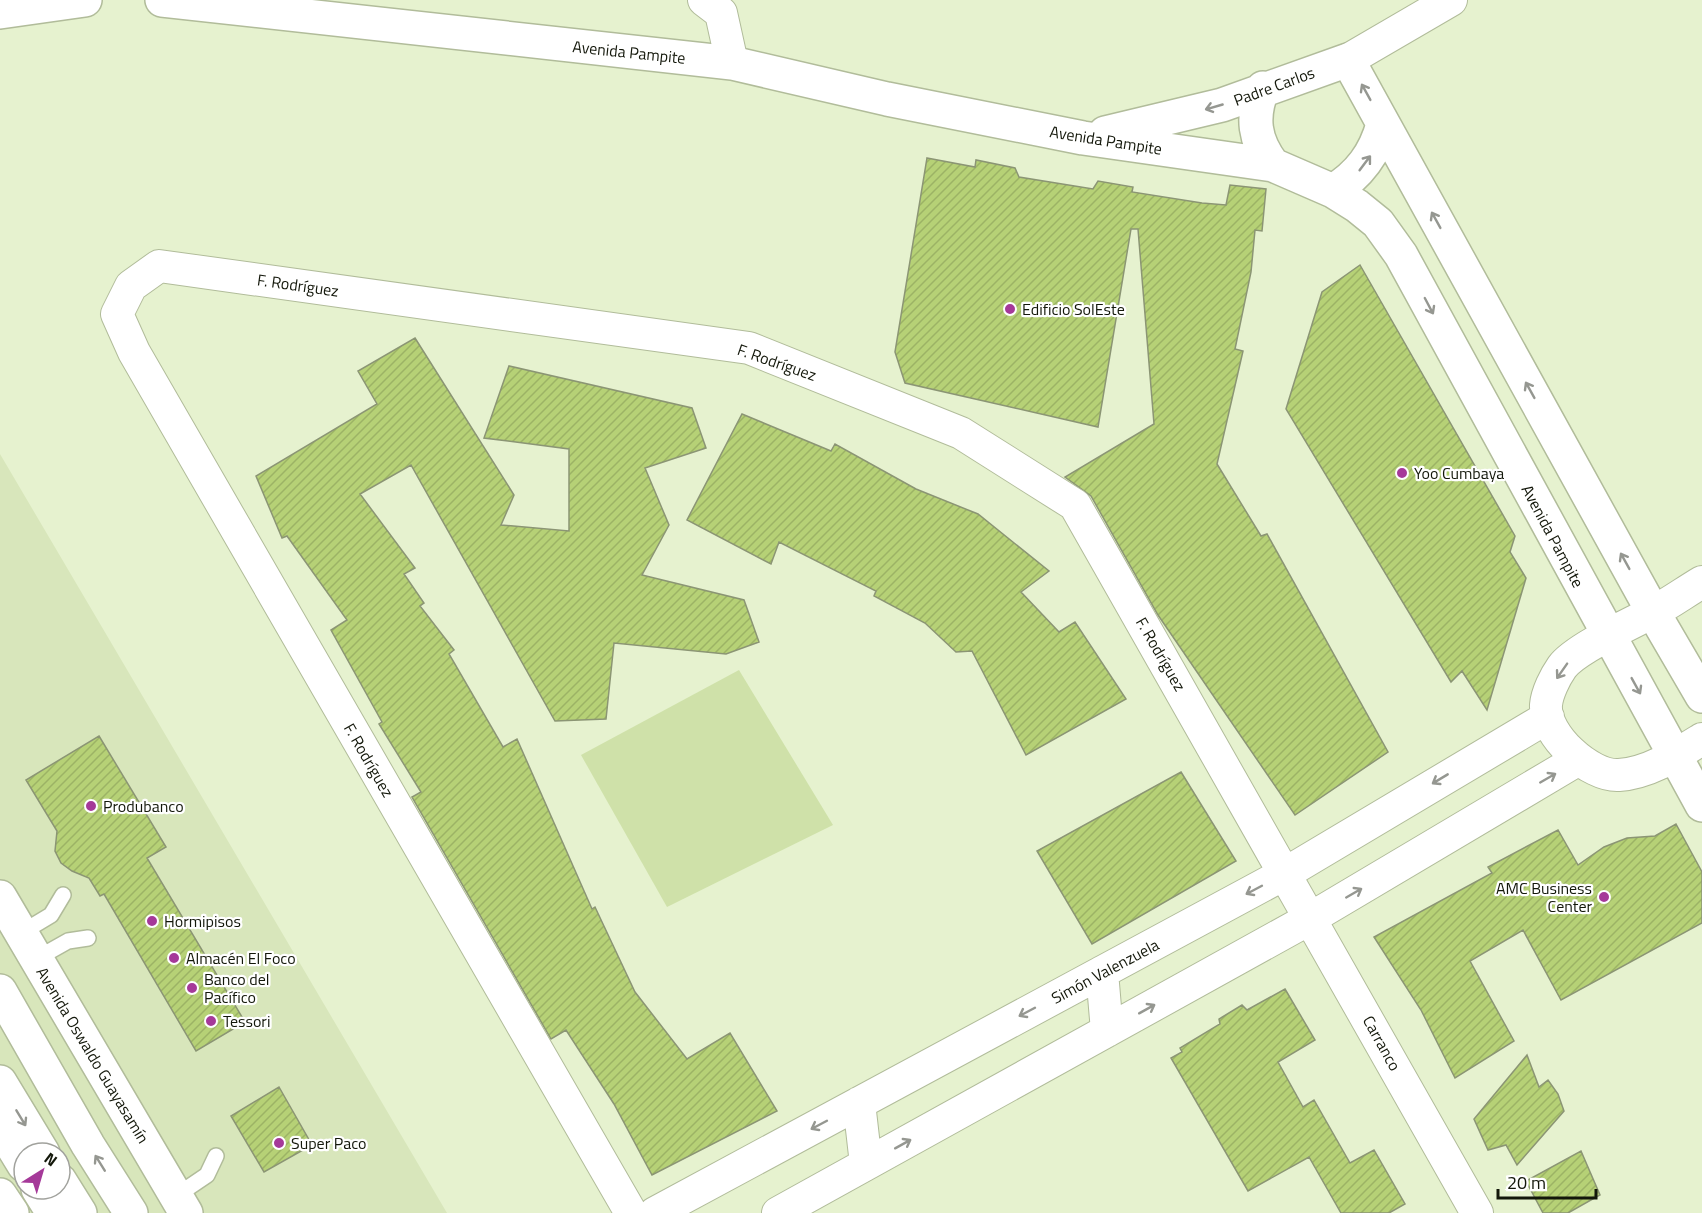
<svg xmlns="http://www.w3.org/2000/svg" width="1702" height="1213" font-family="'Titillium Web',sans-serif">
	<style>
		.built { fill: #d8e6bb; fill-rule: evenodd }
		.green { fill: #cfe1a9 }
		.building { fill: url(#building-hatch); stroke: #8b9574; stroke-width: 1.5 }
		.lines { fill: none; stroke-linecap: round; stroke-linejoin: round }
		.lane-casing { stroke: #b1bc9a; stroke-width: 18 }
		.street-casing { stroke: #b1bc9a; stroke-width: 34 }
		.secondary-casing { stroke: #b1bc9a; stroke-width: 36 }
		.primary-casing { stroke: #b1bc9a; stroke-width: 36 }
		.lane { stroke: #fff; stroke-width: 15 }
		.street { stroke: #fff; stroke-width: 32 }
		.secondary { stroke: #fff; stroke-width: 33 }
		.primary { stroke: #fff; stroke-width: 33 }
		.oneway { stroke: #959791 }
		.poi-dot { fill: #a53999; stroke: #fff; stroke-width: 2 }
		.labels { text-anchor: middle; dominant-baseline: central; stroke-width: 4.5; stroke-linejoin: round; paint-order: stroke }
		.street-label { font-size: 16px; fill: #13170a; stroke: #fff }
		.poi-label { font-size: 16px; fill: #13170a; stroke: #fff; text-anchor: start }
	</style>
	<defs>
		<pattern id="building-hatch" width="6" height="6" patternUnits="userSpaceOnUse" patternTransform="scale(1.5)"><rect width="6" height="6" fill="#b6d176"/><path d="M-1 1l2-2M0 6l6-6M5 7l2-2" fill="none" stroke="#9cb365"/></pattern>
	</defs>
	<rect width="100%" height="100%" fill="#e6f2cf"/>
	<path class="built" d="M0,454L447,1213H0ZM24,1153H60V1189H24Z"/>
	<path class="green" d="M739,670L833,825L667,907L581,755Z"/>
	<path class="building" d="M927,158L975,167L976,160L1015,168L1019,177L1093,189L1098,181L1133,187L1132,192L1202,203L1226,205L1230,185L1266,189L1262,231L1255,230L1251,272L1235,349L1243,351L1217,464L1261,536L1267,534L1388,752L1295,815L1158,615L1091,496L1065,477L1154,424L1138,229H1131L1098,427L905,383L895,352Z
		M1360,265L1515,536L1510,552L1526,578L1487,710L1462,671L1451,682L1286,409L1322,292Z
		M415,338L514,495L501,525L569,531V449L484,438L509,366L692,408L706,448L645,468L669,525L642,575L744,600L759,642L726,654L614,643L606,719L555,721L411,465L360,494L415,568L404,574L424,603L420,606L454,650L449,654L503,747L517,739L592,909L595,907L635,992L687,1059L730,1033L777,1111L652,1175L614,1104L566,1030L551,1039L412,797L421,792L379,724L382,722L331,630L347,620L287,536L282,538L256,476L377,404L358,371Z
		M742,414L831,451L835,444L916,489L978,514L1049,571L1021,592L1059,632L1075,622L1126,699L1026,755L972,651L956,652L925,623L874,596L876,591L779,542L771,564L687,520Z
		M99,736L166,847L147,858L245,1022L196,1051L104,894L100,896L89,878L72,871L61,863L55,851L57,831L26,780Z
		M1181,772L1236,861L1092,944L1037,851Z
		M1676,824L1702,872V923L1561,1000L1523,930L1470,961L1514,1041L1455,1078L1421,1010L1374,937L1492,873L1488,867L1558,830L1578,865L1604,847L1627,838L1655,836Z
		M1285,989L1315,1040L1278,1062L1303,1107L1314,1100L1350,1163L1374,1150L1405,1204L1389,1213H1341L1309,1157L1248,1191L1171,1058L1182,1052L1180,1048L1220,1024L1219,1019L1242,1005L1247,1010Z
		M1527,1055L1539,1087L1548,1080L1558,1094L1564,1111L1517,1165L1506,1145L1488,1150L1474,1119Z
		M279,1087L312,1145L264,1172L231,1116Z
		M1581,1151L1600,1195L1568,1213H1543L1526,1181Z"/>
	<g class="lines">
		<defs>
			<path id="lane" d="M21,933L51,915L63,895
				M36,959L68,941L88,938
				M176,1196L207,1175L216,1156"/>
			<path id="street" d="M704,0L721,13L732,63
				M1348,60L1451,0
				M1702,582C1685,592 1669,604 1651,613C1630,624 1575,649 1562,667C1555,677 1547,693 1546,705C1544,735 1590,777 1619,775C1649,773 1678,754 1702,739
				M1102,972L1107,1031
				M859,1103L866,1164
				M631,1213L134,352L117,314L131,286L159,266L749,348L961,433L1075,505L1477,1213
				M655,1213L1286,873L1548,717
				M778,1213L1311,918L1579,759"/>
			<path id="secondary" d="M162,0L732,63L887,99L1083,138L1273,165L1333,191L1357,206L1378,223L1401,255L1702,805
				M0,12L85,0
				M1263,88C1251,117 1254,140 1273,165
				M1105,133L1222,105L1348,60L1653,612L1702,696
				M1333,191C1359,175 1375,154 1383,124
				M0,897L186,1213
				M0,1126L24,1165
				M38,1189L53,1213
				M0,1195L12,1213"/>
			<path id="primary" d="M0,991L88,1145L131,1213
				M0,1082L43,1153
				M60,1181L80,1213"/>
		</defs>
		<use href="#lane" class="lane-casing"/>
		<use href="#street" class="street-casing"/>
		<use href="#secondary" class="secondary-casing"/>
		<use href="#primary" class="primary-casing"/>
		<use href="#lane" class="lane"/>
		<use href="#street" class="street"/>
		<use href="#secondary" class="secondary"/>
		<use href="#primary" class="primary"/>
	</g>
	<defs><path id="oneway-shaft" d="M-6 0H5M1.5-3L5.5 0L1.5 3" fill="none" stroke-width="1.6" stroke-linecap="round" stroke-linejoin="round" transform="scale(1.5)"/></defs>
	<g class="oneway">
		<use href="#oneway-shaft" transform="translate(1366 92) rotate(-119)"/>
		<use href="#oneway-shaft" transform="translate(1214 107) rotate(164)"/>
		<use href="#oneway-shaft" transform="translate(1365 163) rotate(-53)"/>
		<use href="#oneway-shaft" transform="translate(1436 220) rotate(-119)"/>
		<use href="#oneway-shaft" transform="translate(1429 306) rotate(62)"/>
		<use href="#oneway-shaft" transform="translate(1530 390) rotate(-119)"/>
		<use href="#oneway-shaft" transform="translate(1625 561) rotate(-119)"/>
		<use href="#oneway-shaft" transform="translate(1562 671) rotate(125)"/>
		<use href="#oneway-shaft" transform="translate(1636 686) rotate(61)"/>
		<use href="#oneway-shaft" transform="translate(1548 778) rotate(-30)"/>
		<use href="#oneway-shaft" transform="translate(1440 779) rotate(149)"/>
		<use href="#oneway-shaft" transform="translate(1254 890) rotate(152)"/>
		<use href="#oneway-shaft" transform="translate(1354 893) rotate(-30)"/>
		<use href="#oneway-shaft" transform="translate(1147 1009) rotate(-29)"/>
		<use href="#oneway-shaft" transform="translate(1027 1012) rotate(152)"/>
		<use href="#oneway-shaft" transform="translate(21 1118) rotate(59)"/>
		<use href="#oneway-shaft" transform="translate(819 1125) rotate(152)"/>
		<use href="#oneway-shaft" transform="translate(903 1144) rotate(-29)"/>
		<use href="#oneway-shaft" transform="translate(100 1163) rotate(-122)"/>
	</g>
	<g class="poi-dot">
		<circle cx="1010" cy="309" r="6"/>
		<circle cx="1402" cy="473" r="6"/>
		<circle cx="91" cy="806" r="6"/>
		<circle cx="1604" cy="897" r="6"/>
		<circle cx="152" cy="921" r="6"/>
		<circle cx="174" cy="958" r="6"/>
		<circle cx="192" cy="988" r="6"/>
		<circle cx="211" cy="1021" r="6"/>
		<circle cx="279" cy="1143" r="6"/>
	</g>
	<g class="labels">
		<g class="street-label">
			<text transform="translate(629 52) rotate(6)">Avenida Pampite</text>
			<text transform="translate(1274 86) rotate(-20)">Padre Carlos</text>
			<text transform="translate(1106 140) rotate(9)">Avenida Pampite</text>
			<text transform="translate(298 285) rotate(8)">F. Rodríguez</text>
			<text transform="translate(777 362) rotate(19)">F. Rodríguez</text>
			<text transform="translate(1553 536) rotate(62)">Avenida Pampite</text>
			<text transform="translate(1161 654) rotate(60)">F. Rodríguez</text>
			<text transform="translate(369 760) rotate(60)">F. Rodríguez</text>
			<text transform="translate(1105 971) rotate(-28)">Simón Valenzuela</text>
			<text transform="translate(1382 1043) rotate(61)">Carranco</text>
			<text transform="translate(93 1055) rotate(59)">Avenida Oswaldo Guayasamín</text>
		</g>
		<g class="poi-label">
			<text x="1022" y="309">Edificio SolEste</text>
			<text x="1414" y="473">Yoo Cumbaya</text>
			<text x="103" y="806">Produbanco</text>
			<text x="1592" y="888" text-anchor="end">AMC Business<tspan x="1592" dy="18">Center</tspan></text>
			<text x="164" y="921">Hormipisos</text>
			<text x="186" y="958">Almacén El Foco</text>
			<text x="204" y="979">Banco del<tspan x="204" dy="18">Pacífico</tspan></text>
			<text x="223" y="1021">Tessori</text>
			<text x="291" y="1143">Super Paco</text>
		</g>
	</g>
	<g transform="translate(42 1171) rotate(37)"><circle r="28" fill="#ffffff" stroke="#a1a29d" stroke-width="1.5"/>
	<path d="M0-4.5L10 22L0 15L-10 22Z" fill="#a53999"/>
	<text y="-9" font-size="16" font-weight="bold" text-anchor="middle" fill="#13170a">N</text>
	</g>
	<path d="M1498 1189v9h98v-9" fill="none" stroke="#13170a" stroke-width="3"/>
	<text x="1507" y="1189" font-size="18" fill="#13170a" stroke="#ffffff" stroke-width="4.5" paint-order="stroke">20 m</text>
</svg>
